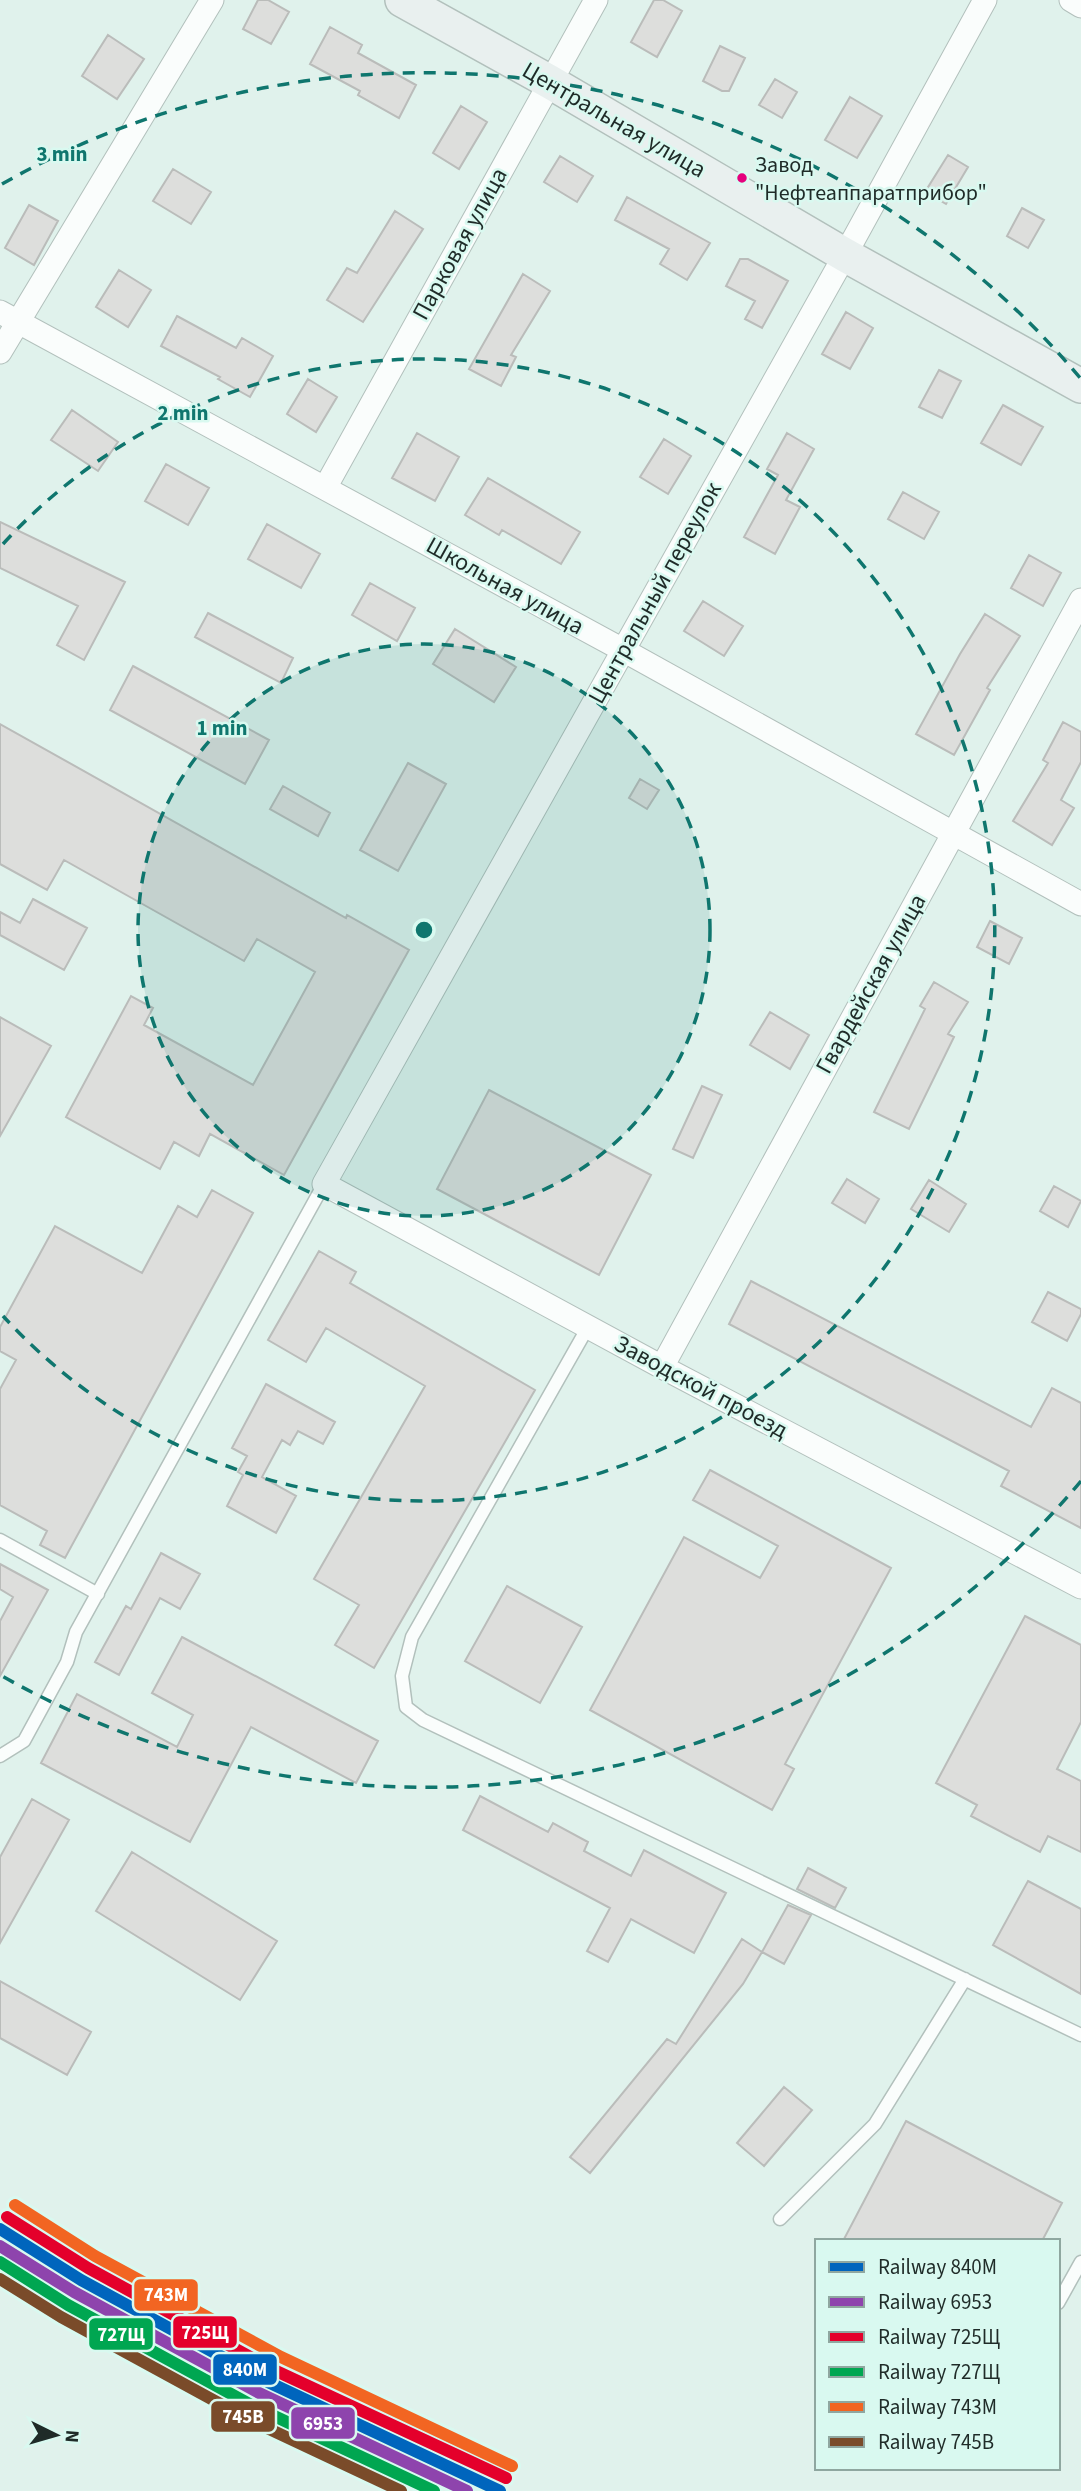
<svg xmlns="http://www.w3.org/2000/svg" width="1081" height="2491" font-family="'Source Sans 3',sans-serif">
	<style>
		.building { fill: #dddedc; stroke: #babcba; stroke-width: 2 }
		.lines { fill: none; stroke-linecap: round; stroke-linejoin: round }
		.lane-casing { stroke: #b2c0bc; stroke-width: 15 }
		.street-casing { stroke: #b2c0bc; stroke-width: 25 }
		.secondary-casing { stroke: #b2c0bc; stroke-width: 36 }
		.lane { stroke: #fafdfc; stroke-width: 12 }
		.street { stroke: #fafdfc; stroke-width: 23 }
		.secondary { stroke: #e9f0ef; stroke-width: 33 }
		.rail-1-casing { stroke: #d9f9f0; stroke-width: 18 }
		.rail-2-casing { stroke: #d9f9f0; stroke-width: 18 }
		.rail-3-casing { stroke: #d9f9f0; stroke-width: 18 }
		.rail-4-casing { stroke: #d9f9f0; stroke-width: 18 }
		.rail-5-casing { stroke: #d9f9f0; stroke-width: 18 }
		.rail-6-casing { stroke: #d9f9f0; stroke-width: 18 }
		.rail-1 { stroke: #0065bd; stroke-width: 12 }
		.rail-2 { stroke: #8e44ad; stroke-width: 12 }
		.rail-3 { stroke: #e4002b; stroke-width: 12 }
		.rail-4 { stroke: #00a651; stroke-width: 12 }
		.rail-5 { stroke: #f26522; stroke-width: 12 }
		.rail-6 { stroke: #7a4b2a; stroke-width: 12 }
		.ring { fill: none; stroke: #0f766e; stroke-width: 3.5; stroke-dasharray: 12 9 }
		.bus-dot { fill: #e5007d; stroke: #d9f9f0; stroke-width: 2.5 }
		.labels { text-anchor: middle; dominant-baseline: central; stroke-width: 5; stroke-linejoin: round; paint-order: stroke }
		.bus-label { font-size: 22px; fill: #1f2b28; stroke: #d9f9f0; text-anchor: start }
		.street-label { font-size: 24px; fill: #1f2b28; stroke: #d9f9f0 }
		.centre { fill: #0f766e; stroke: #d9f9f0; stroke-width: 3.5 }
		.ring-label { font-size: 21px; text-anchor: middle; font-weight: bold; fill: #0f766e; stroke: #d9f9f0; stroke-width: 5; stroke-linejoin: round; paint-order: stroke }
		.line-badge { stroke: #d9f9f0; stroke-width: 2.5 }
		.badge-label { font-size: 19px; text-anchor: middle; font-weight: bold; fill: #fff }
	</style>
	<rect width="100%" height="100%" fill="#e0f2ec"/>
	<path class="building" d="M258,0H268L289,12L271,44L243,29Z
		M654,0H663L682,11L657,57L631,42Z
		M330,27L362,45L358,53L416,85L399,118L358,95L360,91L310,64Z
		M108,35L144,59L117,99L82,76Z
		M720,46L745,58L729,91H722L703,81Z
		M775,79L797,92L782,118L759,105Z
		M850,97L882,116L857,158L825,140Z
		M461,106L487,122L459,169L433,153Z
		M948,155L968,167L946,204L925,192Z
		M560,156L593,176L577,202L544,182Z
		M173,169L211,192L191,224L153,201Z
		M627,197L710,243L687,280L660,264L669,249L615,220Z
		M29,205L58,221L34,265L5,248Z
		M1022,208L1044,220L1028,248L1007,236Z
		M395,211L423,229L363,322L327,300L347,268L357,273Z
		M740,259H748L788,281L762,328L745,319L755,301L726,286Z
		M119,270L151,290L128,327L96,307Z
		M523,274L550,291L511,355L516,357L501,386L469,369Z
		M846,312L873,328L850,369L822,354Z
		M177,316L236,348L242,338L273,356L250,397L218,379L220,377L161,346Z
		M939,370L961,381L942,418L919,407Z
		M308,379L337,397L316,432L287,414Z
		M1003,405L1043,427L1021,465L981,443Z
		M72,410L118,442L98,471L51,440Z
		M417,433L459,457L435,501L392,478Z
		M787,433L814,449L786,500L800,507L775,554L744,537L778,475L767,469Z
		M664,439L691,456L668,494L640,477Z
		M166,464L209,488L188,525L145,501Z
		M488,478L580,532L561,564L502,530L499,535L465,515Z
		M903,492L939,512L924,539L888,519Z
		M0,522L125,582L84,660L57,645L78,606L0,568Z
		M267,524L320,554L301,588L248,559Z
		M1029,555L1061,573L1043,606L1011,588Z
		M370,583L415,608L397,641L352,615Z
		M703,601L743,626L724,656L684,631Z
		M208,613L293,658L281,683L195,637Z
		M985,614L1020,636L987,688L990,690L954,755L916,734L960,654Z
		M455,629L516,667L494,702L433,664Z
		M133,666L269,740L245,784L110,710Z
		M1063,722L1081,732V762L1061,800L1074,808L1052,845L1013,821L1048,763L1043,760Z
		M0,724L346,918L347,915L409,950L284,1175L210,1134L199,1156L174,1142L160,1169L66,1117L131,996L153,1008L144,1025L253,1085L315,972L257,939L244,961L64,860L47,890L0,864Z
		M408,763L446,784L398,871L360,850Z
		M640,779L659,790L647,809L629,798Z
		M283,786L330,813L318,836L270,809Z
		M33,899L87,928L64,970L0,935V912L20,923Z
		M990,921L1022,938L1009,964L977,947Z
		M934,982L968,1002L948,1034L954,1037L909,1129L874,1112L925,1009L920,1006Z
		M770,1012L809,1035L790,1069L750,1045Z
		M0,1017L51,1046L0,1136Z
		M702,1086L722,1095L693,1158L673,1149Z
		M489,1090L651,1175L599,1275L437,1189Z
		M847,1179L879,1199L865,1223L832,1203Z
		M929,1180L966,1204L949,1232L911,1209Z
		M1054,1186L1081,1201L1068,1227L1040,1211Z
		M212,1190L253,1213L65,1558L40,1545L47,1531L0,1505V1389L16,1360L0,1351V1327L55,1226L142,1273L178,1206L197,1217Z
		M319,1251L356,1272L350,1283L535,1390L374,1668L335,1645L359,1605L314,1579L425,1386L326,1328L306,1362L268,1340Z
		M751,1281L1031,1427L1052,1388L1081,1403V1528L1001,1486L1009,1471L729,1324Z
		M1048,1292L1081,1309V1314L1067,1341L1032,1322Z
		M266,1384L335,1422L323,1444L298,1431L290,1445L282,1440L262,1477L296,1496L276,1533L227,1506L243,1475L238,1472L247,1456L232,1448Z
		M710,1470L891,1568L785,1764L794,1769L772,1810L590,1710L684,1537L760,1578L778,1546L693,1500Z
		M161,1553L200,1574L180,1609L160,1598L119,1675L95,1662L126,1606L131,1609Z
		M0,1564L48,1590L0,1676V1621L13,1597L0,1589Z
		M507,1586L582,1627L540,1703L465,1661Z
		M1025,1616L1081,1645V1722L1057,1769L1081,1781V1852L1048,1836L1040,1852L971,1816L977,1805L936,1783Z
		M182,1637L378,1741L356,1783L251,1727L190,1842L41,1763L77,1694L177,1747L193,1715L152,1693Z
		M480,1796L548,1832L553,1823L588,1842L584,1851L631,1876L644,1850L726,1893L694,1953L631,1919L608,1962L587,1951L610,1908L463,1830Z
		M32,1799L69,1820L0,1943V1857Z
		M132,1852L277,1941L240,2000L96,1911Z
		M808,1868L846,1888L835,1908L797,1889Z
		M1028,1881L1081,1909V1994L993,1945Z
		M788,1905L811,1915L784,1964L762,1952Z
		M742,1939L762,1952L743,1984L590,2173L570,2157L667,2039L676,2044Z
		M0,1981L91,2032L67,2075L0,2038Z
		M784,2087L812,2110L764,2166L737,2143Z
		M906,2121L1062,2203L1042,2241H843Z"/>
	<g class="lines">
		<defs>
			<path id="lane" d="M588,1327L412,1637L402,1676L406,1707L423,1720L1081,2035
				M0,1540L98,1594
				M0,1756L24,1741L67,1662L76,1632L324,1184
				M780,2219L875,2124L965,1979
				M1058,2303L1081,2262"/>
			<path id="street" d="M985,0L845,255L324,1184L662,1367L1081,1587
				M1071,0L1081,6
				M0,312L623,650L1081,904
				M0,352L212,0
				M325,488L596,0
				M662,1367L1081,600"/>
			<path id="secondary" d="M402,0L550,82L845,255L1081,386"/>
		</defs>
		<use href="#lane" class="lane-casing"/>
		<use href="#street" class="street-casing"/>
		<use href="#secondary" class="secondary-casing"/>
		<use href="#lane" class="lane"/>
		<use href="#street" class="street"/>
		<use href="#secondary" class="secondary"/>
		<defs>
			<path id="rail-1" d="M0,2229L81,2280L268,2382L500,2491"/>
			<path id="rail-2" d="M0,2246L74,2292L261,2394L467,2491"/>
			<path id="rail-3" d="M7,2217L88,2268L274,2370L506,2478"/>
			<path id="rail-4" d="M0,2262L68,2305L255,2407L434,2491"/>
			<path id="rail-5" d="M15,2205L95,2256L281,2357L512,2466"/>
			<path id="rail-6" d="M0,2279L61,2317L248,2419L401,2491"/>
		</defs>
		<use href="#rail-1" class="rail-1-casing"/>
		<use href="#rail-2" class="rail-2-casing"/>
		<use href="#rail-3" class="rail-3-casing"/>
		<use href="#rail-4" class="rail-4-casing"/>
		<use href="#rail-5" class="rail-5-casing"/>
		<use href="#rail-6" class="rail-6-casing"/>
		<use href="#rail-1" class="rail-1"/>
		<use href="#rail-2" class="rail-2"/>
		<use href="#rail-3" class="rail-3"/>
		<use href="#rail-4" class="rail-4"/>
		<use href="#rail-5" class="rail-5"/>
		<use href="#rail-6" class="rail-6"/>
	</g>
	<circle cx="424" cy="930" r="286" fill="#0f766e" fill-opacity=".12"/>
	<g class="ring">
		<circle cx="424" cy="930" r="286"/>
		<path d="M3 544A571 571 0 1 1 3 1316"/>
		<path d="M1081 1481A857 857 0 0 1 2 1676M2 184A857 857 0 0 1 1081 379"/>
	</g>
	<circle class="bus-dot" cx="742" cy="178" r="6"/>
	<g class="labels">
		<g class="bus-label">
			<text x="755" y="165">Завод<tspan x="755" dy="28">"Нефтеаппаратприбор"</tspan></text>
		</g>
		<g class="street-label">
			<text transform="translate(614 120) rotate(30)">Центральная улица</text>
			<text transform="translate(460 244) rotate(-61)">Парковая улица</text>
			<text transform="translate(505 586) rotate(29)">Школьная улица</text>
			<text transform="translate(655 593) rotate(-61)">Центральный переулок</text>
			<text transform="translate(871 984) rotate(-61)">Гвардейская улица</text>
			<text transform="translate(701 1387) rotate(28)">Заводской проезд</text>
		</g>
	</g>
	<circle cx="424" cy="930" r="10" class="centre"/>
	<g class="ring-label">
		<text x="62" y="161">3 min</text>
		<text x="183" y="420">2 min</text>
		<text x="222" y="735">1 min</text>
	</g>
	<g class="line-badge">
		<rect x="133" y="2278" width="66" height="34" rx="7" fill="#f26522"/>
		<rect x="172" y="2315" width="66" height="34" rx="7" fill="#e4002b"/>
		<rect x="88" y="2317" width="66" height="34" rx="7" fill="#00a651"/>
		<rect x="212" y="2353" width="66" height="33" rx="7" fill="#0065bd"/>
		<rect x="210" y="2400" width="66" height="33" rx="7" fill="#7a4b2a"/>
		<rect x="290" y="2406" width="66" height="34" rx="7" fill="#8e44ad"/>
	</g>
	<g class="badge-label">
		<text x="166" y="2301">743М</text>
		<text x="205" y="2339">725Щ</text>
		<text x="121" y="2341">727Щ</text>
		<text x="245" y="2376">840М</text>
		<text x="243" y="2423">745В</text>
		<text x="323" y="2430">6953</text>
	</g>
	<rect x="815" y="2239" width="245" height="231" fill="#d9f9f0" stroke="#8fa7a0" stroke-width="2"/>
	<rect x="829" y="2262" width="35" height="10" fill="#0065bd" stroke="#8fa7a0" stroke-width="2"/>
	<text x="878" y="2274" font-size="21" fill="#1f2b28">Railway 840М</text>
	<rect x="829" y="2297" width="35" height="10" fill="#8e44ad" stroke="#8fa7a0" stroke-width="2"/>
	<text x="878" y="2309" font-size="21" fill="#1f2b28">Railway 6953</text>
	<rect x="829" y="2332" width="35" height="10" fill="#e4002b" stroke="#8fa7a0" stroke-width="2"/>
	<text x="878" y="2344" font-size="21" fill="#1f2b28">Railway 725Щ</text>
	<rect x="829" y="2367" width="35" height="10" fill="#00a651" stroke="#8fa7a0" stroke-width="2"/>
	<text x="878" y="2379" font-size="21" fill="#1f2b28">Railway 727Щ</text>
	<rect x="829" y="2402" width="35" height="10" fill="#f26522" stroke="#8fa7a0" stroke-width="2"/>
	<text x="878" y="2414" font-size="21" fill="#1f2b28">Railway 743М</text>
	<rect x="829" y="2437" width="35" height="10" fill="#7a4b2a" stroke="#8fa7a0" stroke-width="2"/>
	<text x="878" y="2449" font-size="21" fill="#1f2b28">Railway 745В</text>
	<g transform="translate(56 2435) rotate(95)" stroke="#d9f9f0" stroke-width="5" paint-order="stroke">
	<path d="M0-5L12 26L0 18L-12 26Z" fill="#1f2b28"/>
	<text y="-10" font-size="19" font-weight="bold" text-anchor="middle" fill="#1f2b28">N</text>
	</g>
</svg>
